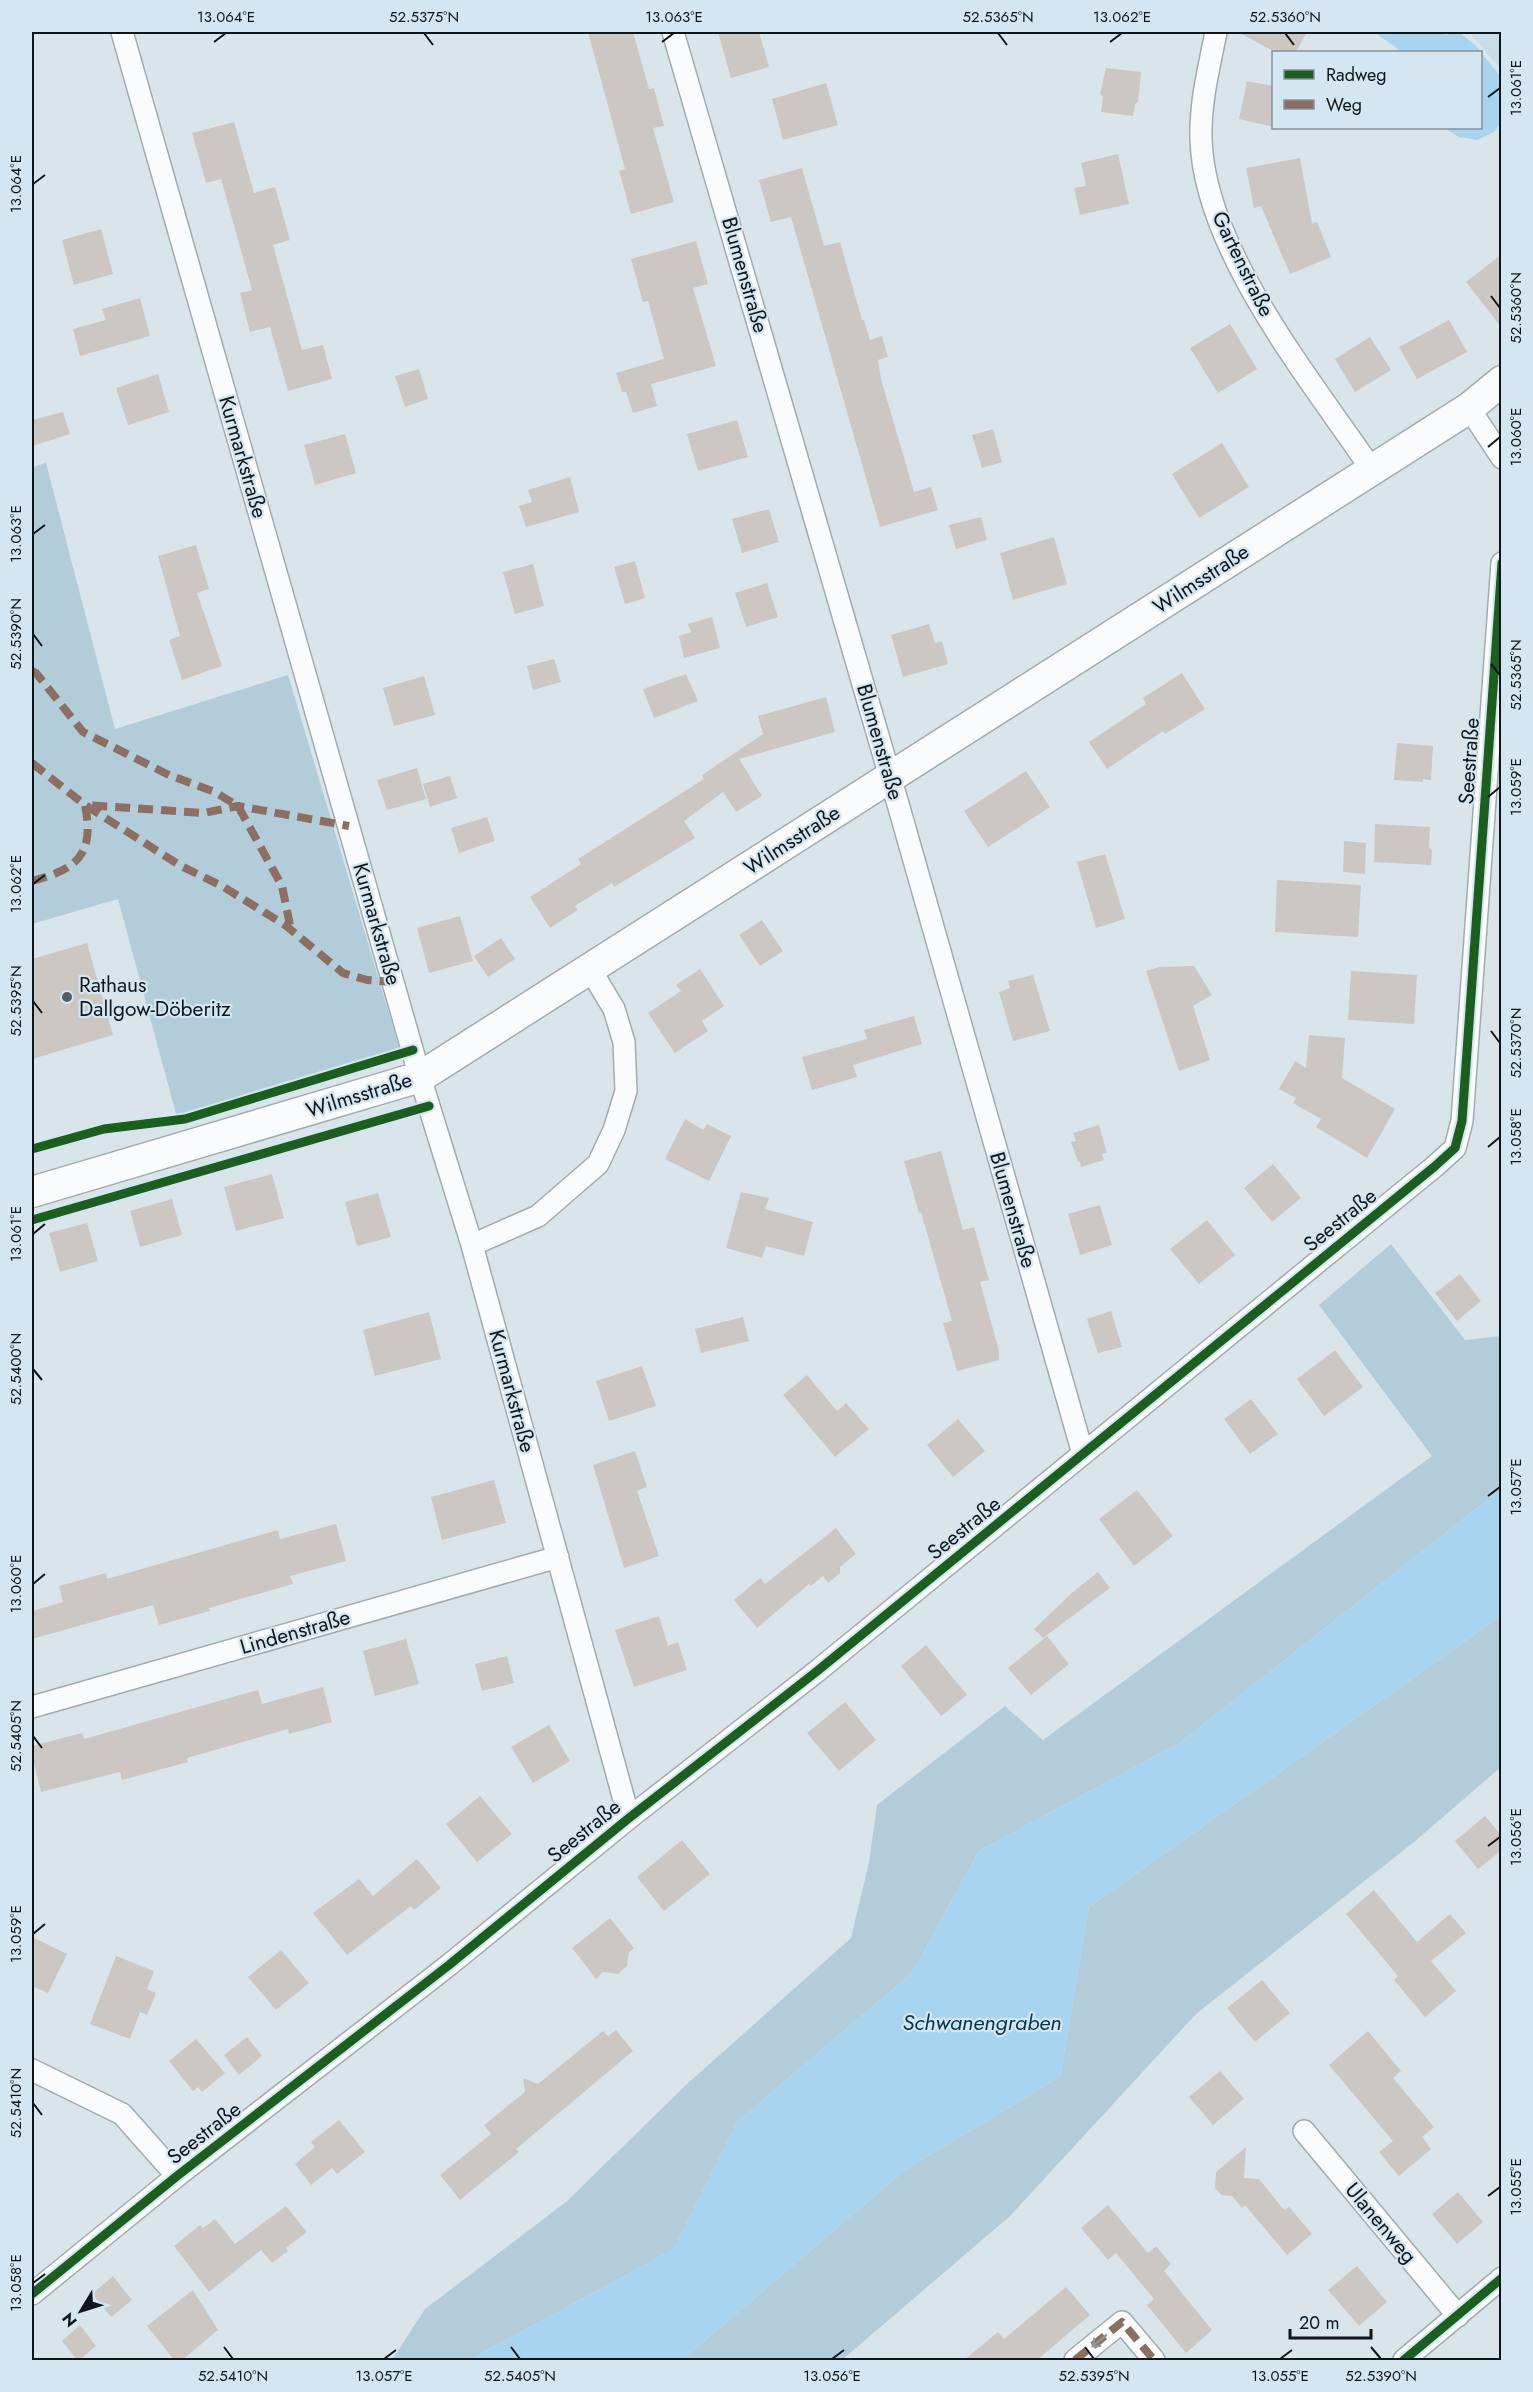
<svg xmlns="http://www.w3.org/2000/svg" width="1533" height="2392" font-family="Jost,sans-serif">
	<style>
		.built { fill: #cadce8 }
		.green { fill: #b3ccda }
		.water { fill: #a8d4ef }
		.building { fill: #ccc7c3 }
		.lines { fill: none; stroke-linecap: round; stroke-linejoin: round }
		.street-casing { stroke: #a2abb0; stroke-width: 24 }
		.secondary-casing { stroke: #a2abb0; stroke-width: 33 }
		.street { stroke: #f9fbfc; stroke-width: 21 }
		.secondary { stroke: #f9fbfc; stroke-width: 30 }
		.quiet { stroke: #8d6e63; stroke-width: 8; stroke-dasharray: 15 8; stroke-linecap: butt }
		.cycleway-casing { stroke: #d4e6f1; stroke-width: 13 }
		.cycleway { stroke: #1b5e20; stroke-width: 9 }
		.oneway { stroke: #909496 }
		.ticks { fill: none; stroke: #0f1519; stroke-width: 2 }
		.poi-dot { fill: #565e62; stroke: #d4e6f1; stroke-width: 2 }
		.labels { text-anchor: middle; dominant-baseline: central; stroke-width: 4.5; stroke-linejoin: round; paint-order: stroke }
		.street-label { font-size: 21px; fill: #0f1519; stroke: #d4e6f1 }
		.poi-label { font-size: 21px; fill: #0f1519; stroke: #d4e6f1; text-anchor: start }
		.water-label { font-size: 22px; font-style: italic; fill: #04354d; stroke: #d4e6f1 }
		.neatline { fill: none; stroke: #0f1519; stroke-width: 2 }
		.ticks-label { font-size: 15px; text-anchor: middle; fill: #0f1519 }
	</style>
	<rect width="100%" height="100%" fill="#dae5eb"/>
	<path class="built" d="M1469,32H1501V69Z"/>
	<path class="green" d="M46,463L115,729L288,675L402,1057L179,1125L118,899L32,924V467Z
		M1391,1244L1465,1340L1501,1336V1489L1181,1742L979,1851L912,1973L738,2121L674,2249L469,2360H392L425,2309L566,2202L687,2084L851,1938L869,1862L877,1805L1005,1706L1043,1740L1432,1456L1319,1305Z
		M1501,1616V1767L1414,1842L1196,2014L1010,2216L842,2360H682L905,2170L1060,2077L1089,1907Z"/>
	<path class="water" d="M1374,32H1440L1447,35L1450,32H1459L1476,46L1501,77V123L1494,132L1477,140L1459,137L1444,128H1480V52H1402Z
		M1501,1489V1616L1089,1907L1060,2077L905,2170L682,2360H469L674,2249L738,2121L912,1973L979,1851L1181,1742Z"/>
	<path class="building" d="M588,32H633L649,89L654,88L664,126L653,128L674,202L631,214L619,171L625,169Z
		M718,32H759L769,67L731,78Z
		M1238,32H1307L1296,52H1275Z
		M1106,68L1141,72L1138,102L1135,104L1133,116L1101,112L1103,97L1100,94Z
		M1247,81L1274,86V127L1239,119Z
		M826,83L838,125L783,140L772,99Z
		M234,122L254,193L275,187L290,240L273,245L302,350L323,345L332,379L288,391L270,327L250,332L240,293L252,290L221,179L206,183L192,133Z
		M1118,154L1129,204L1080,215L1074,188L1086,186L1081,163Z
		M1300,158L1312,224L1317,222L1331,257L1290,274L1261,206L1254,208L1246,168Z
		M802,168L824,246L840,242L862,320H864L870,340L882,336L888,357L878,360L881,379L914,492L931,487L938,510L880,527L791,217L771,222L759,180Z
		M101,229L113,274L74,285L62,240Z
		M696,241L708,284L693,288L716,366L651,384L657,406L633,413L626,392H622L616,373L664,359L648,301L643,302L631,259Z
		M1502,254V328L1466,282Z
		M140,298L150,336L80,356L73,329L106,320L102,309Z
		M1449,320L1467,352L1417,379L1399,347Z
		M1230,324L1257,369L1218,393L1190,348Z
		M1370,337L1391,370L1355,392L1335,359Z
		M419,369L428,399L405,407L395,376Z
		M158,374L169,412L128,425L116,388Z
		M63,412L70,434L32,446V420Z
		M737,420L748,457L698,471L687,434Z
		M993,429L1002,462L982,468L972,435Z
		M345,434L356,473L315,485L304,445Z
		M1222,443L1249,487L1199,518L1172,474Z
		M570,477L579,512L526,527L519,506L532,502L528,490Z
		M769,509L779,542L742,553L732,519Z
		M981,517L987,540L956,549L949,525Z
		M1054,537L1067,584L1013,600L1000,553Z
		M196,545L209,589L197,593L222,666L182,680L169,640L180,636L158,556Z
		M635,561L645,598L625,604L614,567Z
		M533,564L544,606L515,614L503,572Z
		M767,583L778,617L746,627L735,593Z
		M712,617L720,648L684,658L679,636L691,632L688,624Z
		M929,624L935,643L942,641L948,664L903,677L891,635Z
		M554,659L561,682L533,690L527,666Z
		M1182,673L1205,709L1165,734L1163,731L1107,769L1089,742L1146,704L1143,698Z
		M686,674L698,701L654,718L643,689Z
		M424,676L435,715L394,726L383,688Z
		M826,697L835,732L739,759L762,796L736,812L723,792L684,821L695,838L614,887L612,883L575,906L578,910L550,928L530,897L581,864L578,859L704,779L702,775L763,734L758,716Z
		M1397,743L1433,746L1431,780L1423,779V782L1394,780Z
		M417,768L426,799L387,810L377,780Z
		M1026,771L1050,807L988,847L964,811Z
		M450,776L457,798L430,807L423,784Z
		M487,817L495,841L459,853L451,828Z
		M1375,824L1430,827L1429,847L1432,850L1431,865L1374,862Z
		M1344,841L1366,843L1365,874L1343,872Z
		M1105,854L1125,919L1096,928L1077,862Z
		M1277,880L1361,885L1358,937L1275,932Z
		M460,916L473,961L429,973L417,928Z
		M762,920L783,951L760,966L739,935Z
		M501,938L515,959L488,977L474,956Z
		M87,943L113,1035L32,1059V959Z
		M1194,966L1212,995L1193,1006L1210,1060L1179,1071L1146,971L1160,967Z
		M700,969L724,1006L702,1021L708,1031L675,1053L648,1013L681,991L676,985Z
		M1351,971L1417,975L1414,1024L1348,1020Z
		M1033,975L1050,1031L1013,1041L999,992L1010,988L1008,981Z
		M914,1016L922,1044L853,1065L857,1077L812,1090L802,1057L867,1039L864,1030Z
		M1309,1035L1345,1038L1342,1078L1395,1109L1367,1158L1316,1127L1321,1119L1293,1103L1296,1098L1279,1089L1295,1061L1306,1068Z
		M685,1119L703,1130L707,1124L731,1136L709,1181L665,1159Z
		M1099,1125L1107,1153L1102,1154L1104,1160L1081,1167L1080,1162H1078L1071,1142L1076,1141L1073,1133Z
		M941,1151L963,1230L974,1227L989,1280L980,1282L999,1351V1360L957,1371L943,1323L952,1321L921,1212L919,1213L904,1161Z
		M1273,1164L1301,1198L1272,1222L1244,1188Z
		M272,1174L284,1218L236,1231L224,1187Z
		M741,1192L769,1198L765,1209L813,1222L804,1256L766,1246L762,1258L726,1248Z
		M378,1193L391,1237L357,1246L345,1202Z
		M172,1199L182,1235L140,1247L130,1211Z
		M1100,1205L1112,1245L1080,1255L1068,1214Z
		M1207,1220L1235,1255L1199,1284L1170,1249Z
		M87,1223L98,1261L60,1272L49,1233Z
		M1460,1274L1481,1301L1457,1321L1435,1293Z
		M1111,1311L1122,1347L1098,1353L1087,1319Z
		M429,1312L441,1359L375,1376L363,1330Z
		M743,1317L749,1341L701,1353L695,1329Z
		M1335,1350L1363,1387L1324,1416L1297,1379Z
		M642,1366L656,1406L609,1421L596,1381Z
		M807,1375L837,1411L846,1403L869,1429L835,1457L783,1395Z
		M1251,1399L1278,1434L1250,1454L1224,1419Z
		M958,1419L985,1451L953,1477L927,1445Z
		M635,1451L647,1487L637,1491L659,1556L624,1568L593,1465Z
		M494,1480L506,1523L442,1540L431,1497Z
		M1137,1490L1173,1536L1134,1566L1099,1519Z
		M336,1524L346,1561L290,1576L293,1584L209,1608L210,1611L159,1625L153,1605L32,1639V1611L63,1602L59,1586L106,1573L107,1579L278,1530L280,1539Z
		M836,1528L856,1554L840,1567V1573L828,1583L823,1576L811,1586L809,1584L757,1628L734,1600L760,1578L765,1584Z
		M1098,1572L1110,1588L1043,1638L1034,1629L1073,1592Z
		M659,1616L668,1646L678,1642L687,1670L634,1687L615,1630Z
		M1047,1636L1069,1664L1031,1695L1008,1668Z
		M406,1639L419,1684L375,1696L363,1651Z
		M926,1645L967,1695L941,1716L901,1666Z
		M507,1656L514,1683L482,1691L475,1664Z
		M323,1687L332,1722L289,1734L288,1729L187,1758L188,1762L122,1780L120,1772L41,1792L32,1755V1746L82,1733L84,1739L258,1690L262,1704Z
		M845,1702L876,1740L839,1771L807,1733Z
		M549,1725L570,1761L533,1783L511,1747Z
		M480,1796L512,1834L477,1862L446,1824Z
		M1485,1816L1502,1836V1850L1478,1869L1455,1841Z
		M682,1840L710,1874L664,1911L637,1877Z
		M417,1859L441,1888L414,1910L411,1906L347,1955L313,1913L359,1879L373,1896Z
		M1374,1890L1417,1942L1450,1914L1466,1933L1431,1961L1456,1991L1425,2017L1394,1980L1398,1976L1346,1914Z
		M610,1918L634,1948L629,1952L627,1966L618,1974L603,1972L596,1979L572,1948Z
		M32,1937L67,1954L48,1993L32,1986Z
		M281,1950L309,1983L276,2010L248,1977Z
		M116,1956L154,1971L147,1989L156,1993L147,2015L140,2012L130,2039L90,2024Z
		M1262,1980L1290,2013L1255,2042L1227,2008Z
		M616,2030L633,2051L516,2149L519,2152L460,2200L440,2175L491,2134L484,2125L525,2092L523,2078L538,2084L603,2031L608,2036Z
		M1368,2031L1401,2071L1393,2078L1434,2127L1422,2137L1431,2149L1399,2176L1379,2152L1393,2141L1329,2065Z
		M247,2037L262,2056L239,2075L224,2055Z
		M196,2039L225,2073L202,2092L198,2087L193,2091L169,2061Z
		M1220,2071L1244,2099L1213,2125L1189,2097Z
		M339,2120L365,2152L337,2174L332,2168L311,2185L295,2164L315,2147L311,2142Z
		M1246,2147L1244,2178L1259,2179L1284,2210L1289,2207L1312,2234L1287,2255L1245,2205L1242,2208L1232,2196L1222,2195L1215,2188L1216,2172Z
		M1458,2192L1483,2222L1457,2244L1432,2214Z
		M1108,2205L1148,2253L1156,2246L1171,2264L1164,2271L1212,2330L1186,2353L1147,2305L1154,2299L1116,2253L1108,2260L1081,2228Z
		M286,2206L307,2232L286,2248L288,2251L272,2263L261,2250L209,2292L174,2246L200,2225L203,2228L215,2219L235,2244Z
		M1357,2266L1387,2302L1359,2326L1328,2290Z
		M113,2276L132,2300L111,2317L92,2294Z
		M1066,2287L1090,2315L1036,2361H963L998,2332L1004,2339Z
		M193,2290L218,2330L181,2361H175L147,2326Z
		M80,2325L96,2346L78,2361L62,2341Z"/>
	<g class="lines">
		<defs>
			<path id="street" d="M122,32L420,1077L472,1245L629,1818
				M673,32L900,811L1083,1454
				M1216,32C1209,68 1200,102 1201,139C1204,250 1311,380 1372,470
				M1469,408L1502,458
				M472,1245L538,1216L598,1164L614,1130L626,1091L624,1042L614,1009L590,969
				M32,1707L558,1557
				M32,2070L122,2114L177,2176
				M1304,2131L1458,2316
				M32,2294L177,2176L449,1965L629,1818L816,1672L1434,1167L1455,1148L1462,1121L1502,563
				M1075,2360L1122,2322L1154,2360
				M1404,2360L1502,2278"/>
			<path id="secondary" d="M32,1192L420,1077L1469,408L1502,381"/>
		</defs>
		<use href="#street" class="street-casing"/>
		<use href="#secondary" class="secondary-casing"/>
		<use href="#street" class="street"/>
		<use href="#secondary" class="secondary"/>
		<path class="quiet" d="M32,671L36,673L83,732L169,775L215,792L238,806L282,886L291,930
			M32,763L85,805L181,866L222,886L285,925L343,973L367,980L393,982
			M32,881C77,869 95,855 85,805L204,813L238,806L349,826
			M1075,2360L1122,2322L1154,2360"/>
		<defs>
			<path id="cycleway" d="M32,1149L104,1129L185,1119L413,1050
				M32,1220L429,1106
				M32,2294L177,2176L449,1965L629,1818L816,1672L1434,1167L1455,1148L1462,1121L1502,563
				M1404,2360L1502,2278"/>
		</defs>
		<use href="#cycleway" class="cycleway-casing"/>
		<use href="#cycleway" class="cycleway"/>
	</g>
	<defs><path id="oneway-shaft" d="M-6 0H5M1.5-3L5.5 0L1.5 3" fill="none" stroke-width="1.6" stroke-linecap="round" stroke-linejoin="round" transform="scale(1.5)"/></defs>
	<use class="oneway" href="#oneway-shaft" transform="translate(1099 2341) rotate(141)"/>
	<path class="ticks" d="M424,33L433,45M998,33L1007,45M1285,33L1294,45M214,42L226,33M662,42L674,33M1110,42L1122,33M1488,97L1500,88M33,184L45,175M1491,296L1500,308M1488,447L1500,437M33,534L45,525M33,634L42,646M1491,664L1500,675M1488,797L1500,787M33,884L45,875M33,1001L42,1013M1491,1031L1500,1043M1488,1147L1500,1137M33,1234L45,1224M33,1369L42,1380M1488,1496L1500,1487M33,1584L45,1574M33,1736L42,1748M1488,1846L1500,1837M33,1934L45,1924M33,2103L42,2115M1488,2196L1500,2187M33,2283L45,2274M224,2347L233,2359M511,2347L520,2359M1085,2347L1094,2359M1371,2347L1381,2359M384,2359L396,2350M832,2359L844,2350M1280,2359L1292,2350"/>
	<circle class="poi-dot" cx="67" cy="997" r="6"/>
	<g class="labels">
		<g class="street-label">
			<text transform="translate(1243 264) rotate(64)">Gartenstraße</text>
			<text transform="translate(745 275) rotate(74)">Blumenstraße</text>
			<text transform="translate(243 457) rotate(74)">Kurmarkstraße</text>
			<text transform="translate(1201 579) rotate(-33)">Wilmsstraße</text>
			<text transform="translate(880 742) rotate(74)">Blumenstraße</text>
			<text transform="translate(1469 761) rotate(-86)">Seestraße</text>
			<text transform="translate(792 840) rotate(-33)">Wilmsstraße</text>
			<text transform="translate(377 924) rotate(74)">Kurmarkstraße</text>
			<text transform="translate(359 1095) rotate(-17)">Wilmsstraße</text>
			<text transform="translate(1013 1210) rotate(74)">Blumenstraße</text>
			<text transform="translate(1340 1220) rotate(-39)">Seestraße</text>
			<text transform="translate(512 1391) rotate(75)">Kurmarkstraße</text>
			<text transform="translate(964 1528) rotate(-39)">Seestraße</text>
			<text transform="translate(295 1632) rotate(-16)">Lindenstraße</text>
			<text transform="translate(584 1831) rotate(-39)">Seestraße</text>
			<text transform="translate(204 2133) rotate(-38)">Seestraße</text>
			<text transform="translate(1381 2223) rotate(50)">Ulanenweg</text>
		</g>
		<g class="poi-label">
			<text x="79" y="985">Rathaus<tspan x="79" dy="24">Dallgow-Döberitz</tspan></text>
		</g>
		<g class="water-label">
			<text x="982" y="2022">Schwanengraben</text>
		</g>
	</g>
	<rect width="1533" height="2392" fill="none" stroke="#d4e6f1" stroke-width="66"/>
	<rect x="1272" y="51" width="210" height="78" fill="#d4e6f1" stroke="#85929b" stroke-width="1.5"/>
	<rect x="1284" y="70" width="30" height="9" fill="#1b5e20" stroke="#85929b" stroke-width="1.5"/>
	<text x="1326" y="81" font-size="18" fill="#0f1519">Radweg</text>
	<rect x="1284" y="100" width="30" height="9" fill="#8d6e63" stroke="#85929b" stroke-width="1.5"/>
	<text x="1326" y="111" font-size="18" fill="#0f1519">Weg</text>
	<g transform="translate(81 2311) rotate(232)" stroke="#d4e6f1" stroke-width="4.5" paint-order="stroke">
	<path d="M0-4.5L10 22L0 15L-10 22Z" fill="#0f1519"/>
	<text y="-9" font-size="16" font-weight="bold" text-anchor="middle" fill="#0f1519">N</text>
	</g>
	<path d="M1290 2329v9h81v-9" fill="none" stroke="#0f1519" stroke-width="3"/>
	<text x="1299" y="2329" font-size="18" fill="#0f1519" stroke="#d4e6f1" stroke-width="4.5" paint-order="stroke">20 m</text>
	<rect x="33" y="33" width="1467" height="2326" class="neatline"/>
	<g class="ticks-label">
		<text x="226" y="22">13.064°E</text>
		<text x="424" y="22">52.5375°N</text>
		<text x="674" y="22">13.063°E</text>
		<text x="998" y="22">52.5365°N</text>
		<text x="1122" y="22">13.062°E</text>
		<text x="1285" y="22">52.5360°N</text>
		<text transform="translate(1516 88) rotate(-90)" y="5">13.061°E</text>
		<text transform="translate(16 184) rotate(-90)" y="5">13.064°E</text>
		<text transform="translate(1516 308) rotate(-90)" y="5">52.5360°N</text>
		<text transform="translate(1516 437) rotate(-90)" y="5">13.060°E</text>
		<text transform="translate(16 534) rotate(-90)" y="5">13.063°E</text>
		<text transform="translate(16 634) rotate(-90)" y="5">52.5390°N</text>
		<text transform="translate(1516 675) rotate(-90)" y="5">52.5365°N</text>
		<text transform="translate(1516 787) rotate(-90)" y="5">13.059°E</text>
		<text transform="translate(16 884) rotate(-90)" y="5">13.062°E</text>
		<text transform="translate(16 1001) rotate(-90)" y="5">52.5395°N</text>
		<text transform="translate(1516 1043) rotate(-90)" y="5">52.5370°N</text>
		<text transform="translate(1516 1137) rotate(-90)" y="5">13.058°E</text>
		<text transform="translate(16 1234) rotate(-90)" y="5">13.061°E</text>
		<text transform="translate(16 1369) rotate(-90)" y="5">52.5400°N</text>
		<text transform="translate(1516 1487) rotate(-90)" y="5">13.057°E</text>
		<text transform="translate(16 1584) rotate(-90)" y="5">13.060°E</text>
		<text transform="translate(16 1736) rotate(-90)" y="5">52.5405°N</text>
		<text transform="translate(1516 1837) rotate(-90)" y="5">13.056°E</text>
		<text transform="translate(16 1934) rotate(-90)" y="5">13.059°E</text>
		<text transform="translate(16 2103) rotate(-90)" y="5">52.5410°N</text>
		<text transform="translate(1516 2187) rotate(-90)" y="5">13.055°E</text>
		<text transform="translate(16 2283) rotate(-90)" y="5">13.058°E</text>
		<text x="233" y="2381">52.5410°N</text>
		<text x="384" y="2381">13.057°E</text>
		<text x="520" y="2381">52.5405°N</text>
		<text x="832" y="2381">13.056°E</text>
		<text x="1094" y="2381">52.5395°N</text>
		<text x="1280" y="2381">13.055°E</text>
		<text x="1381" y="2381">52.5390°N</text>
	</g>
</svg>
